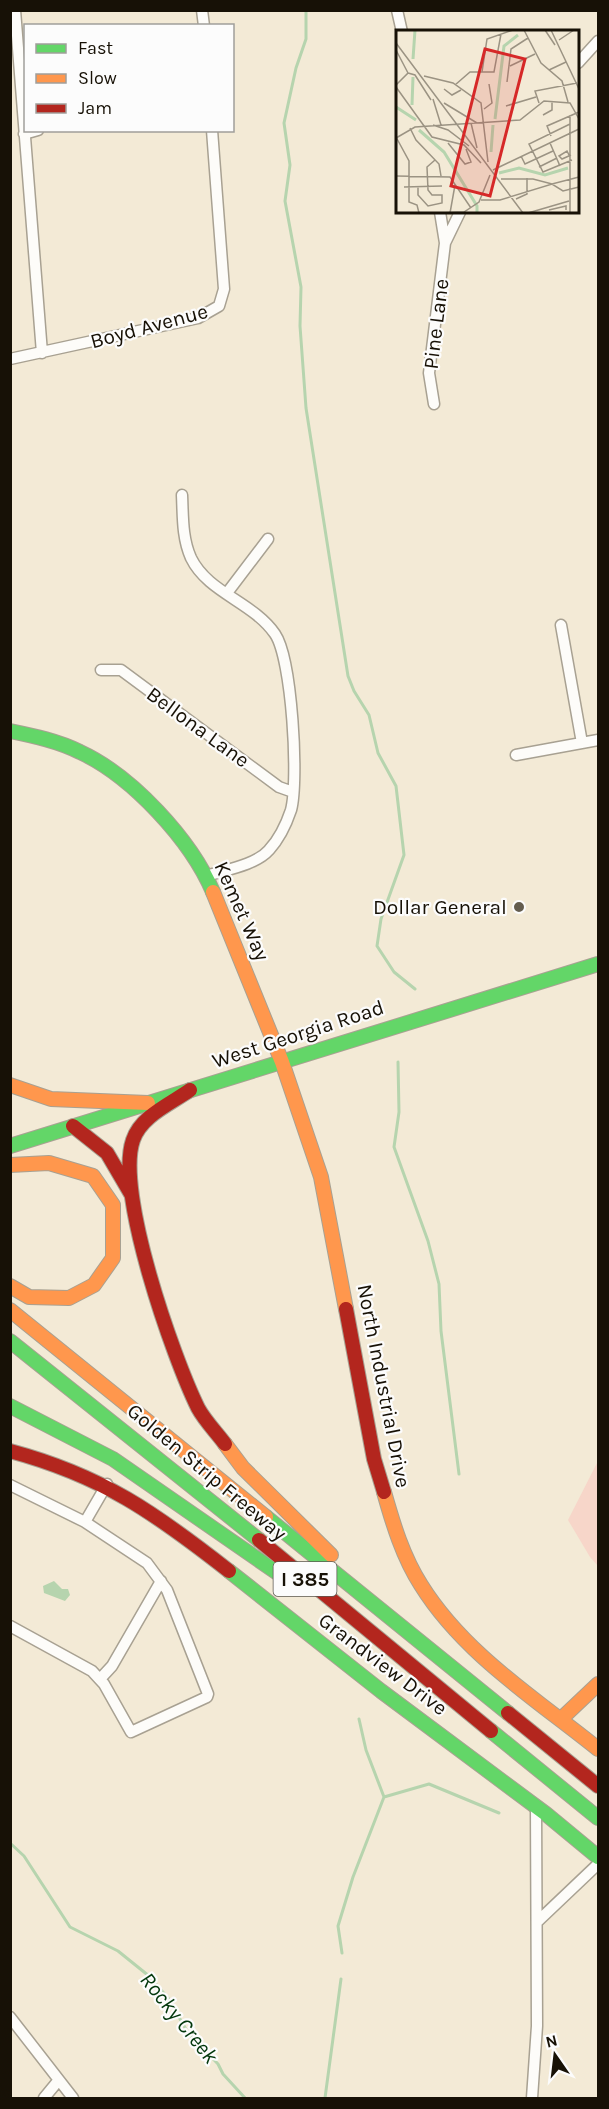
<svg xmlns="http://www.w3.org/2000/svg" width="609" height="2109" font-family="Karla,sans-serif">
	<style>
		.green { fill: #f7d6c9 }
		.water { fill: #b6d4ae }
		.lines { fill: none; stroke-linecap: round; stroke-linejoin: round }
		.stream { stroke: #b6d4ae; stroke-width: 3 }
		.street-casing { stroke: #a8a192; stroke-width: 13 }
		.fast-casing { stroke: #a8a192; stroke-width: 16 }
		.slow-casing { stroke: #a8a192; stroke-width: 16 }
		.jam-casing { stroke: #a8a192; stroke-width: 16 }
		.street { stroke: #fdfcf9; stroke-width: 10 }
		.fast { stroke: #63d668; stroke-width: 14 }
		.slow { stroke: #ff974d; stroke-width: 14 }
		.jam { stroke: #b3261e; stroke-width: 14 }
		.poi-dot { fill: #645d4f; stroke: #fcfcfc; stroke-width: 2 }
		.labels { text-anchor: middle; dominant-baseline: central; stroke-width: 4.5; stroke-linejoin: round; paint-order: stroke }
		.shield { fill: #fcfcfc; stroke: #5c5850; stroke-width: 1.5 }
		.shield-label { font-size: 20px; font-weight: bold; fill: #171106 }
		.street-label { font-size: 21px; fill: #171106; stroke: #fcfcfc }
		.poi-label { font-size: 21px; fill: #171106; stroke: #fcfcfc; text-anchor: end }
		.water-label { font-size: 22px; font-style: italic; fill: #02370b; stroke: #fcfcfc }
		.inset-river { fill: none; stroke: #b6d4ae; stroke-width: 3 }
		.inset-road { fill: none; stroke: #9b9383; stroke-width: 1.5 }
		.view { fill: #d62828; fill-opacity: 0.15; stroke: #d62828; stroke-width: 3 }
		.inset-edge { fill: none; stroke: #171106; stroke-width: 3 }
	</style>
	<rect width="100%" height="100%" fill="#f3ead6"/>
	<path class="green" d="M598,1461V1566L590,1557L568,1520Z"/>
	<path class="water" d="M54,1581L62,1589H68L70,1595L65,1601L44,1593L43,1586Z"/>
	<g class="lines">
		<path class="stream" d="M306,10V39L296,68L284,123L290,165L285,201L301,287L300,326L306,408L348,676L354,691L369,715L378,753L396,786L404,855L381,919L377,946L394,972L415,989
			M398,1062L399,1112L394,1147L428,1241L439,1284L441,1331L459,1474
			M384,1797L429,1784L499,1813
			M10,1843L24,1856L70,1927L118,1951L149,1976L168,1998L188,2033L218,2064L223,2074L245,2098
			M342,1953L338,1926L353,1877L384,1797L366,1750L359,1719
			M325,2098L341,1979"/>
		<defs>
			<path id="street" d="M15,10L42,353
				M202,10L204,26
				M397,10L402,32
				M578,63L598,41
				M24,134L38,130
				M445,243L460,212
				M10,359L198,318L219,306L224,289L212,130
				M434,404L429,373L445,243L440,212
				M182,495C183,516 182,538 191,558C208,593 253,602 275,634C292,659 299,780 291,810C286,825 280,838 269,850C256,865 225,870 206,876
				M227,593L268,539
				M561,625L582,743
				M101,670H121L279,787L293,792
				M516,755L598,740
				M10,1485L85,1522L147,1563L167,1590L208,1694L207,1697L131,1732L104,1684L92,1671L10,1626
				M85,1522L107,1484
				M100,1679L112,1666L161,1581
				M538,1921L598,1864
				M10,2017L73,2098
				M44,2098L58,2081
				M532,2098L537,2026L536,1807"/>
			<path id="fast" d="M10,731C34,736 58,741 80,752C132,776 191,840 213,892
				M10,1146L598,964
				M10,1341L259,1540
				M10,1406L113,1459L292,1583
				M266,1517L508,1713
				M229,1571L381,1691L546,1814L598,1857
				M491,1731L598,1818"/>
			<path id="slow" d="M213,892L282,1062L321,1177L346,1309
				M10,1085L51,1099L148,1103
				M10,1165L49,1163L93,1176L113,1205V1258L94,1285L69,1298L29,1297L10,1286
				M10,1310L266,1517
				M225,1444L243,1468L331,1555
				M384,1492C393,1524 403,1557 421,1585C464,1654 536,1699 598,1749
				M561,1719L598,1684"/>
			<path id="jam" d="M190,1090C170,1104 141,1116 133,1140C115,1192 173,1357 198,1408C205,1421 217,1433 225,1444
				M73,1126L107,1153L131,1194
				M346,1309L374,1459L384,1492
				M10,1451C103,1476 155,1513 229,1571
				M259,1540L491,1731
				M508,1713L598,1786"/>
		</defs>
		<use href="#street" class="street-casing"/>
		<use href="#fast" class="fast-casing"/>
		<use href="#slow" class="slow-casing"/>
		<use href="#jam" class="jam-casing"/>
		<use href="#street" class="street"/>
		<use href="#fast" class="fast"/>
		<use href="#slow" class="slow"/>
		<use href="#jam" class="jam"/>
	</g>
	<circle class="poi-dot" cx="519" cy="907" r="6"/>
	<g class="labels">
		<rect class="shield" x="273.5" y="1562" width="63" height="34" rx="4.5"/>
		<g class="shield-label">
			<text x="305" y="1579">I 385</text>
		</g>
		<g class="street-label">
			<text transform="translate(436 324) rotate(-83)">Pine Lane</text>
			<text transform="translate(149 326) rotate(-15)">Boyd Avenue</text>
			<text transform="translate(198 727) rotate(36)">Bellona Lane</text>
			<text transform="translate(242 911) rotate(66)">Kemet Way</text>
			<text transform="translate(298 1034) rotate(-18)">West Georgia Road</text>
			<text transform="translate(384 1386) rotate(79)">North Industrial Drive</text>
			<text transform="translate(207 1472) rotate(40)">Golden Strip Freeway</text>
			<text transform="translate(383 1664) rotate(37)">Grandview Drive</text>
		</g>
		<g class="poi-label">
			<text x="507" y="907">Dollar General</text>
		</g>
		<g class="water-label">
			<text transform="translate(179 2018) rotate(51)">Rocky Creek</text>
		</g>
	</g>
	<g transform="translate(396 30)">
		<rect width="183" height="183" fill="#f3ead6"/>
		<path class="inset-river" d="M17,29L19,0M16,75L17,47M0,77L20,90M99,89L108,16L122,5M23,100L48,122L81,176V183M95,122L97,95M103,143L123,138L149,145L172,138"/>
		<path class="inset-road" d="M128,0L145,33L166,51L172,72M149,0L159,15M155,0L183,59M163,10L178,0M0,13L127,183M0,20L12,43L0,55M114,36L139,24M153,40L170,32M86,42L91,9L117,0M12,43L19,45L35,70M28,46L57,53L85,73L92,132M111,52L115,19L132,8M59,55L74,42H98L105,4M0,57L36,107L68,115L85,133M48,59L56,65L65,60M37,69L45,95M48,73L81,93M143,73L139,61L181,53M110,76L140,67M88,79L96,73L93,54M147,85L156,80V72M75,93L81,118M174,94L133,114L147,142L176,130M37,95L52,100L73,116M14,98L20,110L43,134L45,146M155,106L151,96L183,82M0,107L13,131V172L21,175L23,183M0,108L19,97L124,90L148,71L174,73L183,89M52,113L69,134L75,132L70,119M154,113L164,136M173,125L171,121L163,126L166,129L175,125M125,126L129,134L157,121M143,137L161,128M97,140L183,99M0,146L54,147L75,178M105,149H137L156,154L183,147M22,156V165L32,176L46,173V165H36L32,160L31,137L39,130M8,157L46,156M120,169L131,164V148M85,170H104L156,154L167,161L183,157M153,180L170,176V180M43,183L68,182L83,172L94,145M54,183L59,155M132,183L173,171M174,183V85"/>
		<path class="view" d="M89,19L129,29L94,166L55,156Z"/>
		<rect width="183" height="183" class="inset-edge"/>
	</g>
	<rect width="609" height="2109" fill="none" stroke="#171106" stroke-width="24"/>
	<rect x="24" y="24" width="210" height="108" fill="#fcfcfc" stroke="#a09e9a" stroke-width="1.5"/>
	<rect x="36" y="44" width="30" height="9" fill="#63d668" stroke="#a09e9a" stroke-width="1.5"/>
	<text x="78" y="54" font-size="18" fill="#171106">Fast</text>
	<rect x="36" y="74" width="30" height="9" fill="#ff974d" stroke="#a09e9a" stroke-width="1.5"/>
	<text x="78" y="84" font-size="18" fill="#171106">Slow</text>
	<rect x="36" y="104" width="30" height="9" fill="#b3261e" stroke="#a09e9a" stroke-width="1.5"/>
	<text x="78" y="114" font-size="18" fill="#171106">Jam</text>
	<g transform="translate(555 2055) rotate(346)" stroke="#fcfcfc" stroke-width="4.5" paint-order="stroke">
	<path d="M0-4.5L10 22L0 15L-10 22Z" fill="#171106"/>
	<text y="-9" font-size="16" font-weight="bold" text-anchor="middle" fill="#171106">N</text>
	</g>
</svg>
